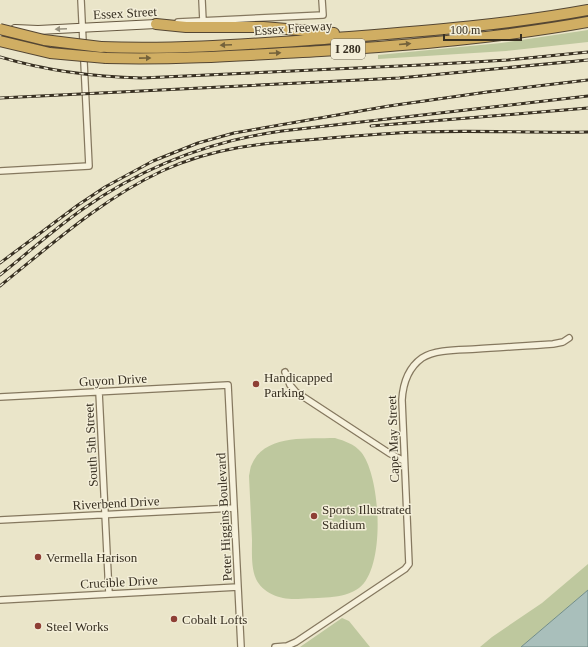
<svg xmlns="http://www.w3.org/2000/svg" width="588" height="647" font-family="'Times New Roman',serif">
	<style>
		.green { fill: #bec89e }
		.water { fill: #a9bfbb; stroke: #718d89 }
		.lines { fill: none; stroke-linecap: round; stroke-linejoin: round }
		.street-casing { stroke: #85785f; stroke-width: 8 }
		.secondary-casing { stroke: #675942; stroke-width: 10 }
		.highway-casing { stroke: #544633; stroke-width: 12 }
		.street { stroke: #f6f1dc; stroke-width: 5.5 }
		.secondary { stroke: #f6f1dc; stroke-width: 8 }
		.highway { stroke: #d0ae63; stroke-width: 10 }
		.rail-casing { stroke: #372f21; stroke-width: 3 }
		.rail { stroke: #f3eed8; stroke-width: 1.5; stroke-dasharray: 4.5; stroke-linecap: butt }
		.highway-bridge-casing { stroke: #544633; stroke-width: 12; stroke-linecap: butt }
		.highway-bridge { stroke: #d0ae63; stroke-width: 10 }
		.oneway { fill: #96907e }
		.oneway2 { fill: #74623b }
		.poi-dot { fill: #8e3f35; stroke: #f3eed8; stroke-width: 1.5 }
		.labels { text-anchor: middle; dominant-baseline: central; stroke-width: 3; stroke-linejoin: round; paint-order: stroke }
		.shield { fill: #f3eed8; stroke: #6f6858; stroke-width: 1 }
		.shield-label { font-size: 12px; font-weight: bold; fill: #372f21 }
		.street-label { font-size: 13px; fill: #372f21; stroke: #f3eed8 }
		.poi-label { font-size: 13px; fill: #372f21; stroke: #f3eed8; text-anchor: start }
	</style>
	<rect width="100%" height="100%" fill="#eae5c9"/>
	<path class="green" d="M588,30V42L506,51L378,59V55L501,43Z
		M335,438C345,441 354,444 361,452C381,476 386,568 359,588C343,600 318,597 298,599C282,600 263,594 256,579C251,567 252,552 252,540C251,518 250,497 249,476C250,472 250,467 252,464C265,434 308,439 335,438Z
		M588,564V590L521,647H480L492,637L542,603Z
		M342,618L349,621L370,647H300Z"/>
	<path class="water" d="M588,590V647H521Z"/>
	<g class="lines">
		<defs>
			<path id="street" d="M202,0L203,21
				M178,22L323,15L322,0
				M0,171L89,166L81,0
				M285,372L290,385L296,392L389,453L404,461
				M99,392L109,594
				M0,397L228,385L241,647
				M0,520L234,508
				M0,600L238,587
				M275,647L287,646L296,642L405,569L409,564L402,400C403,383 408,368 422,358C435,349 461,350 476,349C502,347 527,346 553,344L563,342L569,338"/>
			<path id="secondary" d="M15,29L38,30L156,24"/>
			<path id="highway" d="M156,24L186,27H263L334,33
				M101,47C175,50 250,44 324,39C412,32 501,26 588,10
				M106,58C177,60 249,55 321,51C410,45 500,38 588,22"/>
		</defs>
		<use href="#street" class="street-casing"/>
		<use href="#secondary" class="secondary-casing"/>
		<use href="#highway" class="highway-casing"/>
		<use href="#street" class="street"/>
		<use href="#secondary" class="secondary"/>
		<use href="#highway" class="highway"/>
		<defs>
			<path id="rail" d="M0,57C47,71 94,77 142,78L421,65L508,60L588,52
				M0,98L399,78L588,60
				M371,126L588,108
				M0,263L78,205L105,187L153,161L198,143L234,133L389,106L487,92L588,80
				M0,275C28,253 54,229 83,209C143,167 210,141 282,131L588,96
				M0,286C51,245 102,199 162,171C214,147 263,143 319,139C353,136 387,133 420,132C476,130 532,133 588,132"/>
		</defs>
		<use href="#rail" class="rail-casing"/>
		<use href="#rail" class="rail"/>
		<defs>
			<path id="highway-bridge" d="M0,29L44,40L101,47
				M0,41L50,53L106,58"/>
		</defs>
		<use href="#highway-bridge" class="highway-bridge-casing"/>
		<use href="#highway-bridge" class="highway-bridge"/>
	</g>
	<defs><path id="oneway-solid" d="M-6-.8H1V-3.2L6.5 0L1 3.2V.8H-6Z"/></defs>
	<use class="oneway" href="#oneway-solid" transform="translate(61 29) rotate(177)"/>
	<g class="oneway2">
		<use href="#oneway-solid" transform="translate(405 44) rotate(-5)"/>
		<use href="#oneway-solid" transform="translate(226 45) rotate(177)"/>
		<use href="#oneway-solid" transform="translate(275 53) rotate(-3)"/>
		<use href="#oneway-solid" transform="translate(145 58) rotate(-1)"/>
	</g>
	<g class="poi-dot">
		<circle cx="256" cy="384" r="4"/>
		<circle cx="314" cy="516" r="4"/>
		<circle cx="38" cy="557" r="4"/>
		<circle cx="174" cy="619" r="4"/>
		<circle cx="38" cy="626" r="4"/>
	</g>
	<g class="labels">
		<rect class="shield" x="331" y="39" width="34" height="20" rx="3"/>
		<g class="shield-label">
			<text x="348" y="49">I 280</text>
		</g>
		<g class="street-label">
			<text transform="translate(125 13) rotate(-3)">Essex Street</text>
			<text transform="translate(293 28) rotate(-4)">Essex Freeway</text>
			<text transform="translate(113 380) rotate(-3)">Guyon Drive</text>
			<text transform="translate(393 439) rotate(-92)">Cape May Street</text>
			<text transform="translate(91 445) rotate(-93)">South 5th Street</text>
			<text transform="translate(116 503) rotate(-3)">Riverbend Drive</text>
			<text transform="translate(224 517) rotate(-93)">Peter Higgins Boulevard</text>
			<text transform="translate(119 582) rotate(-3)">Crucible Drive</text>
		</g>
		<g class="poi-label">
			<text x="264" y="377">Handicapped<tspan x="264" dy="15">Parking</tspan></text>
			<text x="322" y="509">Sports Illustrated<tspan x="322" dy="15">Stadium</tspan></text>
			<text x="46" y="557">Vermella Harison</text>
			<text x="182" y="619">Cobalt Lofts</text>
			<text x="46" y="626">Steel Works</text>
		</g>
	</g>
	<path d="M444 34v6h77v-6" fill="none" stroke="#372f21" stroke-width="2"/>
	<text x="450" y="34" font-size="12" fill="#372f21" stroke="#f3eed8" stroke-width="3" paint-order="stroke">100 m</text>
</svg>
